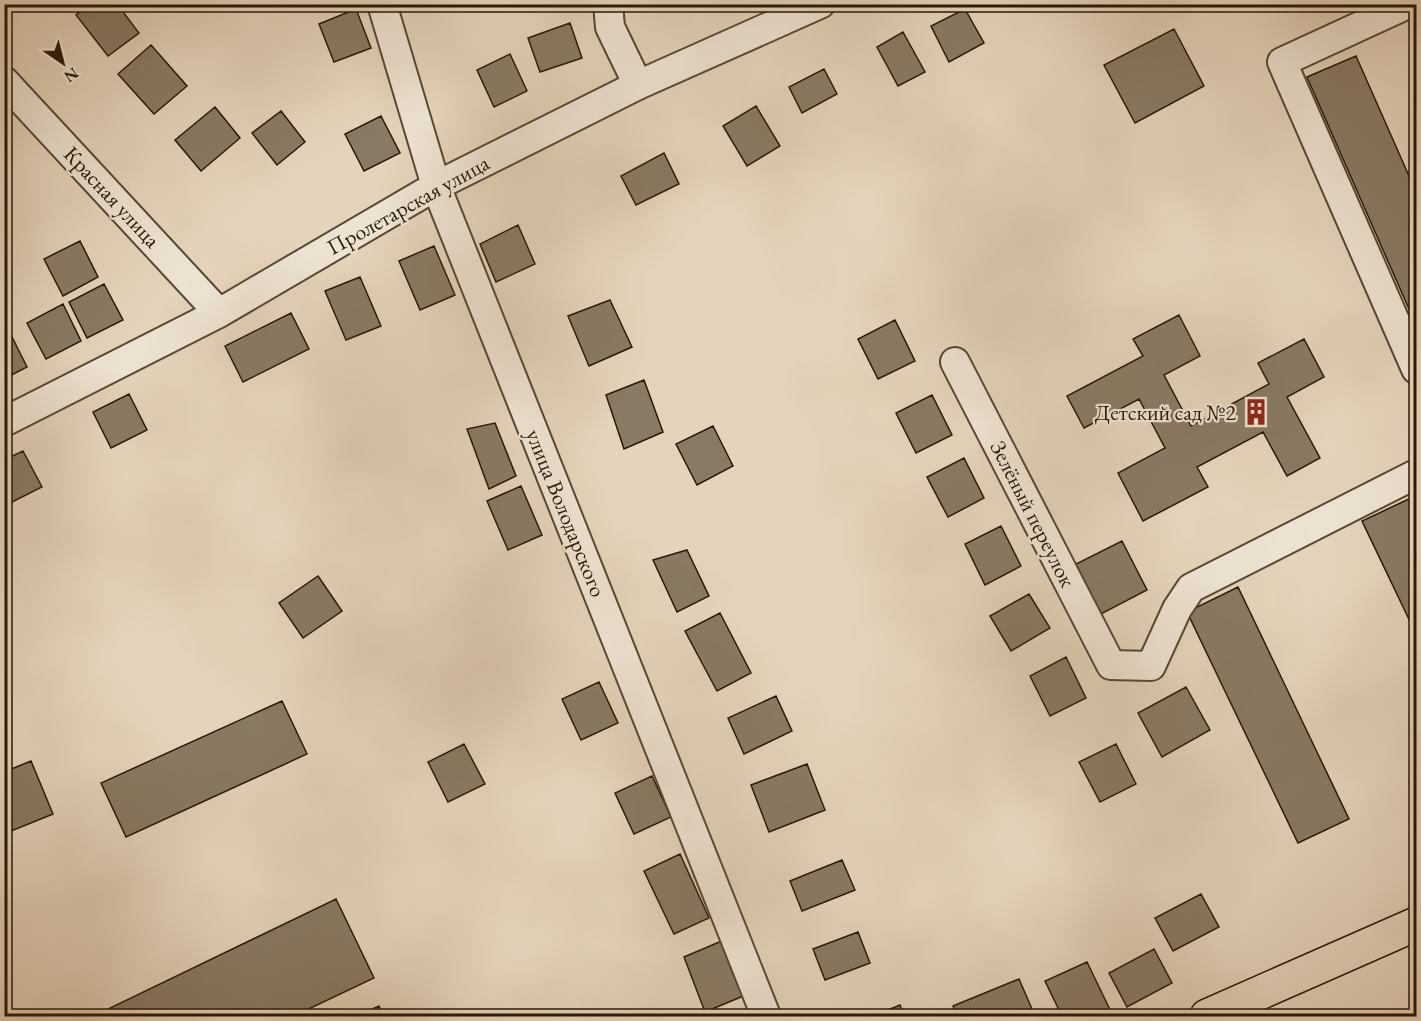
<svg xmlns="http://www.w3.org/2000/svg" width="1421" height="1021" font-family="'EB Garamond',serif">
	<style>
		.building { fill: #897a65; stroke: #261907; stroke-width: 1.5 }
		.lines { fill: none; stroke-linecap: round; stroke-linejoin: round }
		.minor-casing { stroke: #564834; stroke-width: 32 }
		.major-casing { stroke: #261907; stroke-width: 36 }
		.minor { stroke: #eee3d3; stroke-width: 28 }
		.major { stroke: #e5d4bc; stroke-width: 33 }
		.labels { text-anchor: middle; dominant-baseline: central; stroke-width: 4.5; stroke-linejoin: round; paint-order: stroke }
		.street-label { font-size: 22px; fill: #261907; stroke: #eee3d3 }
		.poi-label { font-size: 22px; fill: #261907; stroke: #eee3d3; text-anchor: end }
	</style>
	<rect width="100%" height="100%" fill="#e5d4bc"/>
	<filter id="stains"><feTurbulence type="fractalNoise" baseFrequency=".00333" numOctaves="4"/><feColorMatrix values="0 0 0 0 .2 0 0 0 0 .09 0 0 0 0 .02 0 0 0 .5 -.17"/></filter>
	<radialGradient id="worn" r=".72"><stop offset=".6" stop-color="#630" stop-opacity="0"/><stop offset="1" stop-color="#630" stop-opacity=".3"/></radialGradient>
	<path class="building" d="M90,4H117L139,33L108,56L76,15Z
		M671,4H688L672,9Z
		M356,9L371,48L334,62L319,24Z
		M965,9L984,43L949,62L931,26Z
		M570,23L582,58L540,72L528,38Z
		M1174,29L1204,86L1135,123L1104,65Z
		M903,32L925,72L898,86L877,47Z
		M151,45L187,86L154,114L118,74Z
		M510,54L527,91L494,107L477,70Z
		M1356,56L1416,192V325L1307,77Z
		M824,69L837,94L802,113L789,87Z
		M756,106L780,146L747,166L723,126Z
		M215,107L240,138L201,171L175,140Z
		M281,111L305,142L277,165L252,133Z
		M381,116L400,153L364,171L345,134Z
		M664,153L679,184L636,205L621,176Z
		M518,225L535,264L496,282L480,244Z
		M80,241L98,277L63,296L44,259Z
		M434,246L455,295L420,310L399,261Z
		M360,277L381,326L346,340L325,291Z
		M104,284L123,320L87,338L69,302Z
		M610,300L632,347L589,366L568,316Z
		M63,304L81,341L46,359L27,323Z
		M291,313L309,349L243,382L225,346Z
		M1179,315L1200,356L1164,375L1191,426L1269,384L1258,363L1304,339L1324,377L1287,397L1320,458L1287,476L1263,432L1197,467L1208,487L1143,521L1118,473L1165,448L1139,399L1084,428L1067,396L1143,356L1133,339Z
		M895,320L915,361L878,379L858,339Z
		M9,331L27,367L4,379V333Z
		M644,380L663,432L624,449L606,395Z
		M129,394L147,430L111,448L93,412Z
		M932,395L952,435L916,453L896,413Z
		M495,423L516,476L489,489L467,429Z
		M713,426L733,466L697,485L676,444Z
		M23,451L42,487L6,505L4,460Z
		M964,458L984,498L948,517L927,477Z
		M521,486L542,535L508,550L487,501Z
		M1413,497L1416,503V634L1362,521Z
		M1001,526L1021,566L985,585L965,544Z
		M1122,541L1147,590L1097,616L1072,566Z
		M687,550L709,596L677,612L653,560Z
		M318,576L342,611L303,638L279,603Z
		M1238,587L1349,819L1298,843L1187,612Z
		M1029,594L1050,628L1011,651L990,616Z
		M720,613L751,673L717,691L685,631Z
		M1066,657L1086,698L1050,716L1030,676Z
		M599,682L618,723L581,740L562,699Z
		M1186,687L1210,730L1162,757L1138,713Z
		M776,696L792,731L744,754L728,718Z
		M282,701L307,754L126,837L101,783Z
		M464,744L485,784L448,802L428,762Z
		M1116,744L1136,784L1100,802L1079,762Z
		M31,761L53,814L4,834V772Z
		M807,764L825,810L769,832L751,785Z
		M652,776L671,817L634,834L615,793Z
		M1416,778V798L1409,782Z
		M680,854L709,918L674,934L644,871Z
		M842,860L855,890L802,911L790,881Z
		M1201,894L1219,927L1173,951L1155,918Z
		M336,899L374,978L294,1016H111L108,1009Z
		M858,932L870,963L825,980L813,949Z
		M724,940L748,994L705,1012L684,957Z
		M1154,949L1172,983L1127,1007L1109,973Z
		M1087,962L1113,1016H1062L1045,981Z
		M1019,979L1035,1016H957L953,1006Z
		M900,1005L904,1016H873Z
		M379,1006L384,1016H356Z"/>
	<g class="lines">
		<defs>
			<path id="minor" d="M382,4L436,186L766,1016
				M608,4L610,27L638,85
				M1408,4L1282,62L1416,369
				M4,81L219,313
				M955,362L1111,665L1151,666L1177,609L1191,588L1416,474
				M4,422L219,313L436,186L638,85L820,4"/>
			<path id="major" d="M1207,1016L1416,924"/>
		</defs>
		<use href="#minor" class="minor-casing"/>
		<use href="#major" class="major-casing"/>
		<use href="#minor" class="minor"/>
		<use href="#major" class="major"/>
	</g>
	<defs>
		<symbol id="building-bare" viewBox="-9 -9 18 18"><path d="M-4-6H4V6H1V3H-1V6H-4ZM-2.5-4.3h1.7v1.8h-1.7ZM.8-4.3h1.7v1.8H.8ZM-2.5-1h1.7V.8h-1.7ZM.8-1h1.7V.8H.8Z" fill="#8f2418" stroke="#eee3d3" stroke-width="2.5" paint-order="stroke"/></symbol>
	</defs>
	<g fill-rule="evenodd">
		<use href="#building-bare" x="1237" y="393" width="38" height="38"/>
	</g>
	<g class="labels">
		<g class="street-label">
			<text transform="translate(112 197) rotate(47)">Красная улица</text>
			<text transform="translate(408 205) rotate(-29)">Пролетарская улица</text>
			<text transform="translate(566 513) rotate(68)">улица Володарского</text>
			<text transform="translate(1033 514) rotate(63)">Зелёный переулок</text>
		</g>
		<g class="poi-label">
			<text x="1236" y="412">Детский сад №2</text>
		</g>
	</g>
	<rect width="1421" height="1021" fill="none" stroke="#e5d4bc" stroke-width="24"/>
	<rect x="6" y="6" width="1409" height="1009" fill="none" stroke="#261907" stroke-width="3"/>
	<rect x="12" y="12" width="1397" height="997" fill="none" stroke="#261907" stroke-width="1.5"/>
	<g transform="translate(63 63) rotate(145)" stroke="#eee3d3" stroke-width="4.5" paint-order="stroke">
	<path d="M0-4.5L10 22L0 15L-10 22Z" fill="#261907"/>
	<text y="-9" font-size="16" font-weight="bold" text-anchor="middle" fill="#261907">N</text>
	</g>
	<rect width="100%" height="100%" filter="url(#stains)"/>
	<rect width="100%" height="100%" fill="url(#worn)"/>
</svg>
